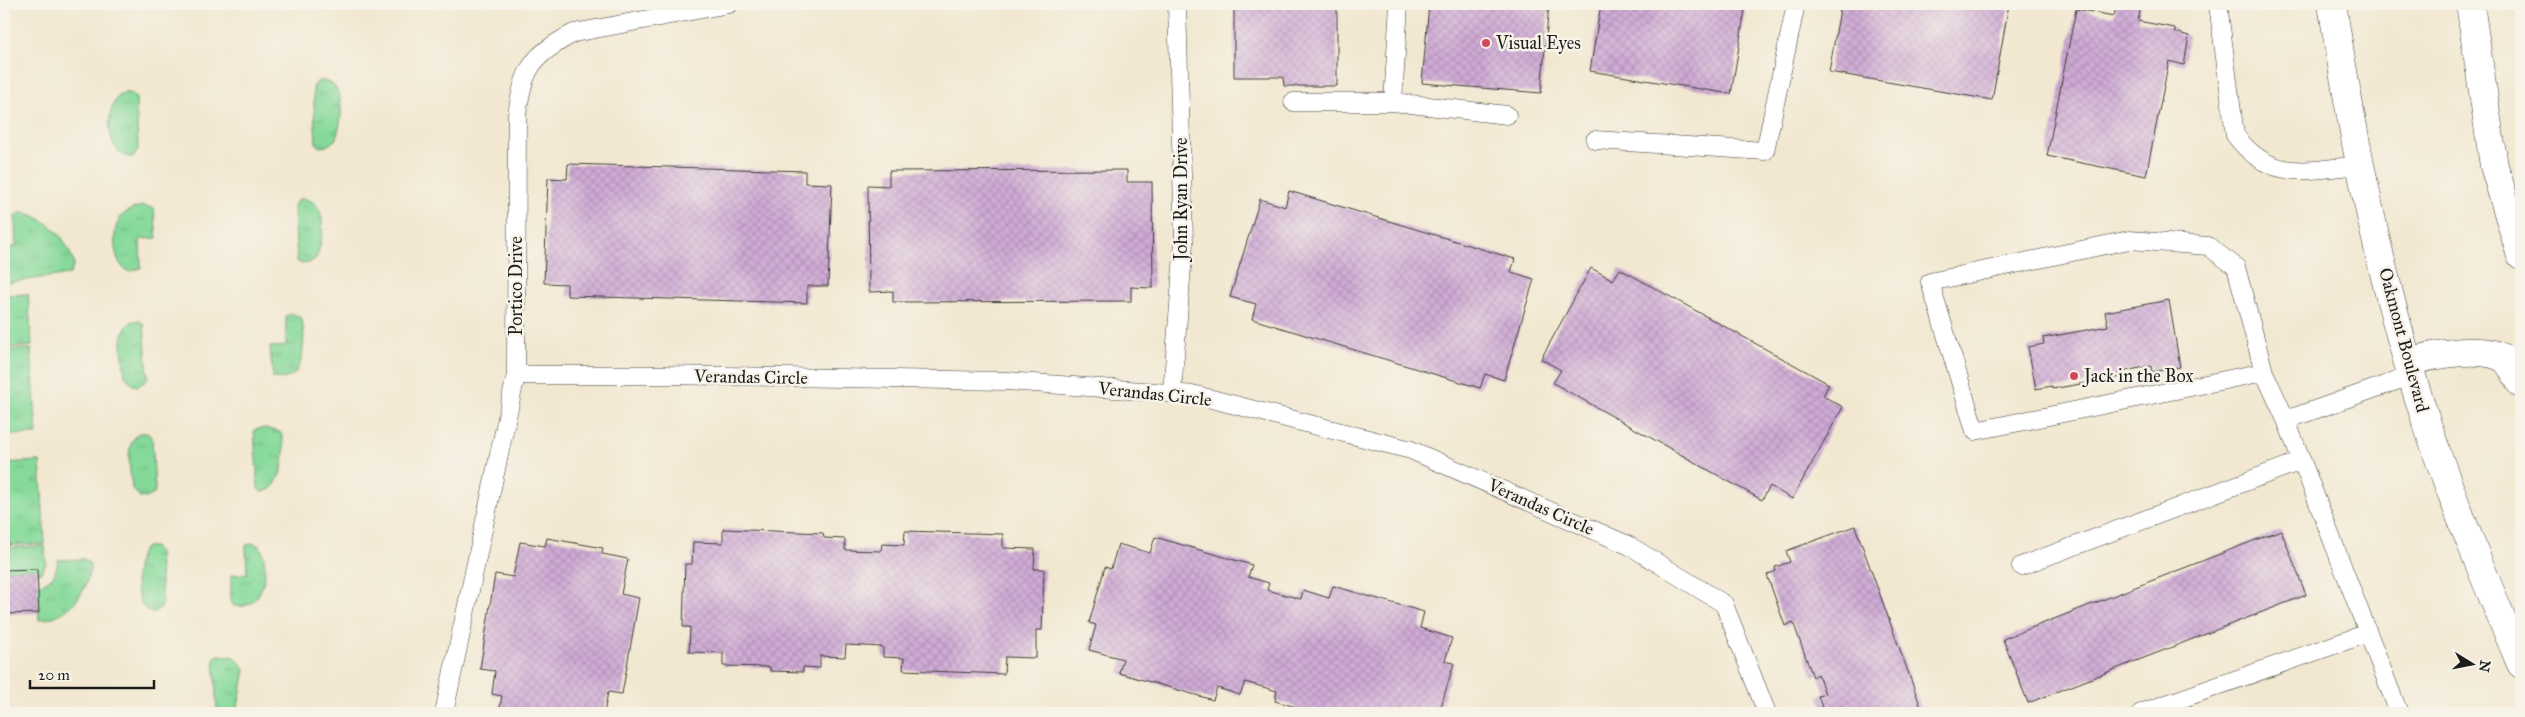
<svg xmlns="http://www.w3.org/2000/svg" width="2525" height="717" font-family="'IM FELL Great Primer',serif">
	<style>
		.grass { fill: url(#grass-tufts); stroke: #507a5b }
		.building { fill: url(#building-cross-hatch) }
		.lines { fill: none; stroke-linecap: round; stroke-linejoin: round }
		.service-casing { stroke: #3c3b37; stroke-width: 19 }
		.secondary-casing { stroke: #3c3b37; stroke-width: 29 }
		.service { stroke: #fff; stroke-width: 18 }
		.secondary { stroke: #fff; stroke-width: 28 }
		.poi-dot { fill: #d1495b; stroke: #f7f3e8; stroke-width: 2 }
		.labels { text-anchor: middle; dominant-baseline: central; stroke-width: 5; stroke-linejoin: round; paint-order: stroke }
		.poi-label { font-size: 18px; fill: #1c1c1c; stroke: #f7f3e8; text-anchor: start }
		.street-label { font-size: 18px; fill: #1c1c1c; stroke: #f7f3e8 }
	</style>
	<defs>
		<pattern id="grass-tufts" width="24" height="20" patternUnits="userSpaceOnUse" patternTransform="scale(1.25)"><rect width="24" height="20" fill="#85d99a"/><path d="M3 7l-1-3M5 7V3M7 7l1-3M15 17l-1-3M17 17v-4M19 17l1-3" fill="none" stroke="#72ba84"/></pattern>
		<pattern id="building-cross-hatch" width="8" height="8" patternUnits="userSpaceOnUse" patternTransform="scale(1.25)"><rect width="8" height="8" fill="#cfaad5"/><path d="M0 0l8 8M0 8l8-8" fill="none" stroke="#b192b6"/></pattern>
	</defs>
	<rect width="100%" height="100%" fill="#f7f3e8"/>
	<filter id="ink" filterUnits="userSpaceOnUse"><feTurbulence type="fractalNoise" baseFrequency=".02" numOctaves="2"/><feDisplacementMap in="SourceGraphic" scale="10" xChannelSelector="R" yChannelSelector="G"/><feConvolveMatrix kernelMatrix="1 2 1 2 8 2 1 2 1" color-interpolation-filters="sRGB"/></filter>
	<filter id="wash" filterUnits="userSpaceOnUse"><feTurbulence type="fractalNoise" baseFrequency=".0096" numOctaves="4" result="noise"/><feDisplacementMap in="SourceGraphic" scale="20" xChannelSelector="R" yChannelSelector="G"/><feGaussianBlur stdDeviation="1.12" result="paint"/><feColorMatrix in="noise" values="0 0 0 0 0 0 0 0 0 0 0 0 0 0 0 0 0 1.4 0 .05"/><feComposite in="paint" operator="in"/></filter>
	<g filter="url(#wash)">
		<rect width="100%" height="100%" fill="#f2e8d1"/>
		<path class="grass" d="M318,81C348,78 343,124 335,140L327,146L320,147L316,143L313,87Z
			M123,93H130L136,98L138,149L134,157C105,159 102,105 123,93Z
			M299,199C330,196 324,241 316,258L309,263L302,264L297,261L294,205Z
			M142,206L154,208L157,238L140,239L141,268L129,272C112,264 111,230 121,217C127,210 134,208 142,206Z
			M23,212C51,220 66,237 74,264L70,274L4,283V248L16,247L15,216Z
			M28,294L32,346L4,348V295Z
			M292,313L300,317C307,328 304,367 293,375C286,379 280,379 273,378L270,347L286,346V316Z
			M133,321H140L144,325L148,377L146,381L138,386L133,385L125,376C124,360 115,331 133,321Z
			M31,349L37,434L4,435V350Z
			M264,428L280,432C289,447 283,492 261,492L258,489L254,430Z
			M139,433H147L152,437L155,489L154,494L146,498L140,497L132,489C131,471 123,445 139,433Z
			M40,461L45,544L8,545L4,463Z
			M253,543L260,546C271,565 264,612 234,606L231,602V575L247,574L246,545Z
			M45,546L46,564L41,572L37,573L36,569L4,570V548Z
			M146,547H154L159,552L162,603L161,608L152,613C132,609 132,558 146,547Z
			M84,559L90,564V569C85,596 69,617 39,620L37,585C52,581 56,575 58,560Z
			M218,655L235,657L245,669L238,707L234,713H217L214,658Z"/>
		<g id="blocks">
			<path class="building" d="M1234,4H1337V86H1284L1283,77H1234Z
				M1429,4H1549L1541,93L1422,83Z
				M1601,4H1746L1731,94L1590,71Z
				M1841,4H2009L1992,100L1829,72Z
				M2117,4L2141,6L2138,21L2175,28V32L2189,36L2184,65L2169,61L2146,176L2047,156L2076,9L2114,16Z
				M568,164L805,171V183L832,184L828,286H807V303L567,296V284L544,283L548,178L567,179Z
				M1127,170V182H1152L1153,288L1131,287V301L893,302V291L869,292L868,185L889,186V171Z
				M1289,191L1515,259L1511,272L1534,279L1504,380L1485,374L1480,388L1252,319L1256,304L1230,297L1260,199L1285,207Z
				M1591,268L1613,280L1620,269L1829,384L1823,396L1843,407L1792,499L1770,486L1762,500L1553,383L1561,370L1541,359Z
				M2169,300L2180,367L2152,372L2151,366L2119,372L2120,377L2052,389V386L2036,389L2028,347L2044,344L2043,338L2108,326L2105,312Z
				M4,502L8,545H4Z
				M1855,526L1923,713H1824L1818,696L1825,694L1818,674L1813,677L1793,622L1785,626L1767,575L1776,571L1775,567L1790,562L1786,551Z
				M723,529L823,533L824,538L845,539V550L881,551L882,544L904,545L905,531L1003,534V548L1035,549L1034,569H1044L1042,630H1036V658L1005,657L1004,674L903,670L904,658L883,657V647L846,645L845,657L820,656V668L803,667V672L770,671V667L723,666V653L689,652L690,627H683L685,564H692L693,542L723,543Z
				M2281,530L2306,595L2028,703L2003,639Z
				M1155,537L1252,565L1248,577L1269,583L1267,590L1301,599L1303,590L1329,598L1333,586L1424,612L1420,628L1452,638L1445,661L1454,663L1439,713H1294L1296,707L1275,701L1277,691L1245,682L1240,695L1217,688L1213,700L1119,673L1123,659L1089,650L1096,625L1089,623L1105,567L1111,569L1118,544L1150,553Z
				M547,538L603,548L602,554L628,559L621,594L639,598L622,694L608,692L604,713H499L502,696L492,694L495,671L480,669L495,574L513,577L520,542L545,546Z
				M37,569L39,613L4,614V570Z"/>
		</g>
	</g>
	<g filter="url(#ink)">
		<use href="#blocks" fill-opacity="0" stroke="#3c3b37" stroke-width="1"/>
		<g class="lines">
			<defs>
				<path id="service" d="M1399,4L1393,102L1507,115
					M2218,4L2235,135C2271,183 2307,170 2360,165
					M1293,102H1393
					M1595,140L1765,151L1796,4
					M2264,372L1975,431L1930,282L2129,240L2208,246L2236,267L2264,372L2286,420
					M516,375H664L1006,381L1196,395L1411,450L1630,546L1724,604L1767,713
					M1172,393L1184,242L1177,4
					M2021,566L2301,461
					M444,713L516,375L517,115C524,68 531,56 574,33L729,4
					M2141,713L2368,633
					M2399,713L2286,420L2413,375"/>
				<path id="secondary" d="M2332,4C2354,144 2381,285 2426,421C2453,503 2487,584 2521,664
					M2470,4L2494,166L2521,256
					M2409,363C2431,354 2489,344 2507,361C2512,367 2518,377 2521,384"/>
			</defs>
			<use href="#service" class="service-casing"/>
			<use href="#secondary" class="secondary-casing"/>
			<use href="#service" class="service"/>
			<use href="#secondary" class="secondary"/>
		</g>
	</g>
	<g class="poi-dot">
		<circle cx="1486" cy="43" r="5"/>
		<circle cx="2074" cy="376" r="5"/>
	</g>
	<g class="labels">
		<g class="poi-label">
			<text x="1496" y="43">Visual Eyes</text>
			<text x="2084" y="376">Jack in the Box</text>
		</g>
		<g class="street-label">
			<text transform="translate(1181 199) rotate(-90)">John Ryan Drive</text>
			<text transform="translate(516 286) rotate(-90)">Portico Drive</text>
			<text transform="translate(2404 340) rotate(75)">Oakmont Boulevard</text>
			<text transform="translate(751 377) rotate(1)">Verandas Circle</text>
			<text transform="translate(1155 394) rotate(6)">Verandas Circle</text>
			<text transform="translate(1541 507) rotate(24)">Verandas Circle</text>
		</g>
	</g>
	<rect width="2525" height="717" fill="none" stroke="#f7f3e8" stroke-width="20"/>
	<g transform="translate(2472 664) rotate(100)" stroke="#f7f3e8" stroke-width="4" paint-order="stroke">
	<path d="M0-4L9 19L0 12L-9 19Z" fill="#1c1c1c"/>
	<text y="-8" font-size="14" font-weight="bold" text-anchor="middle" fill="#1c1c1c">N</text>
	</g>
	<path d="M30 680v8h124v-8" fill="none" stroke="#1c1c1c" stroke-width="2.5"/>
	<text x="38" y="680" font-size="15" fill="#1c1c1c" stroke="#f7f3e8" stroke-width="4" paint-order="stroke">20 m</text>
</svg>
